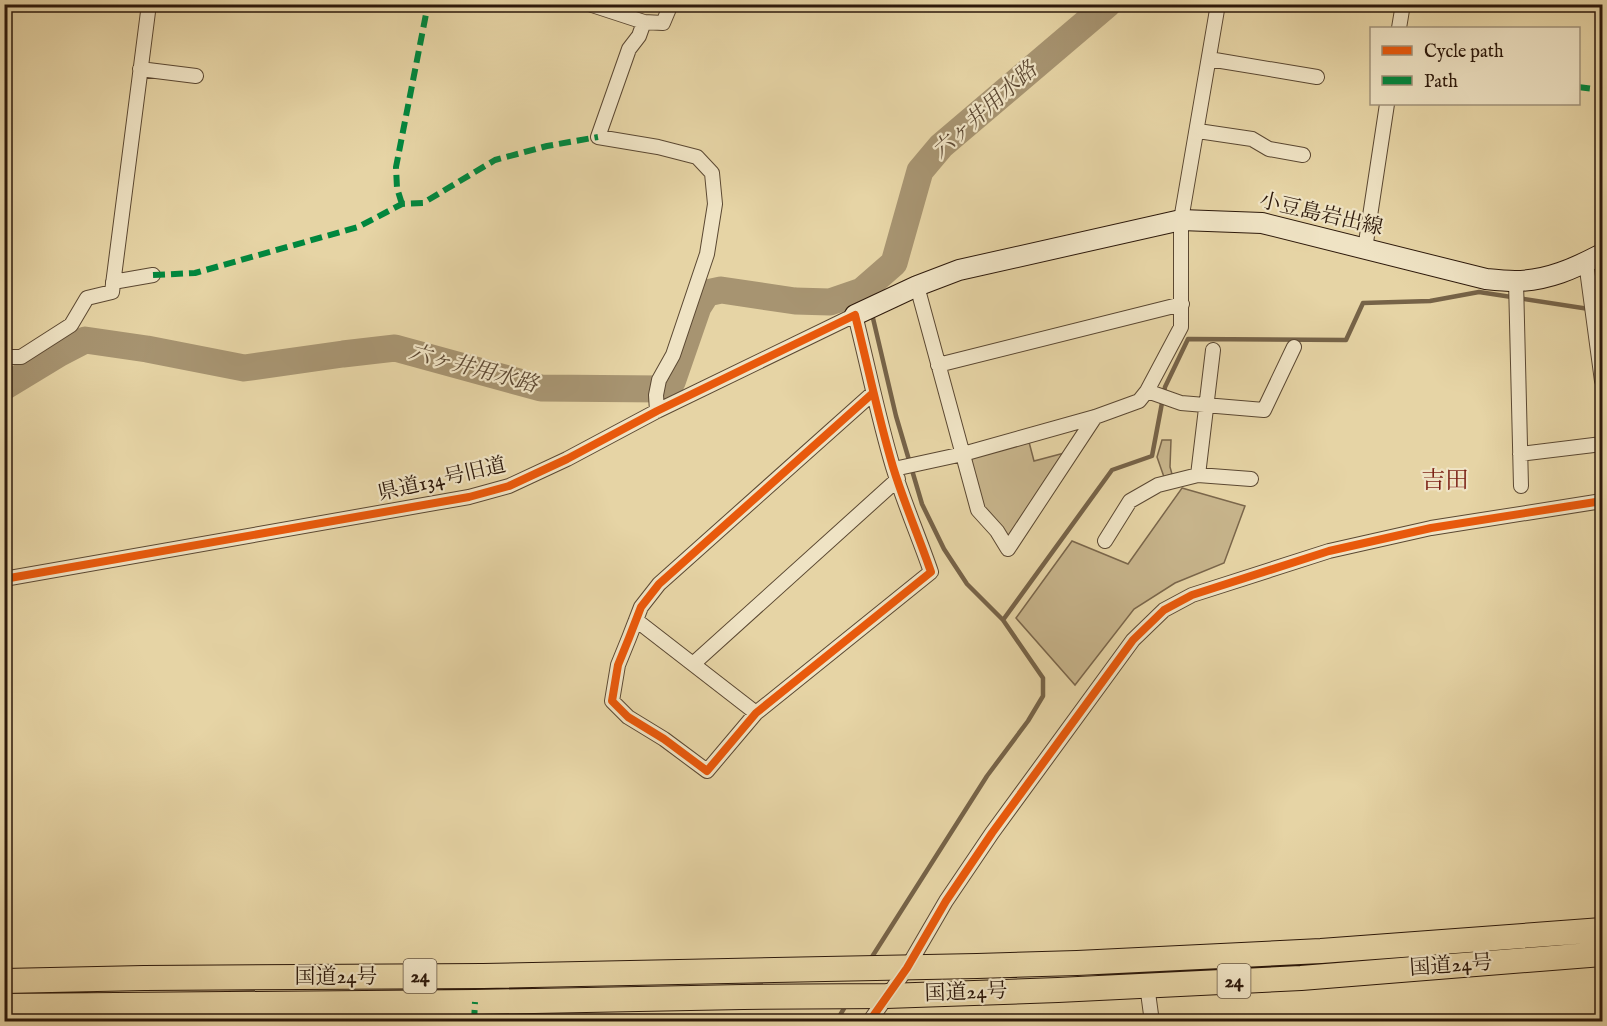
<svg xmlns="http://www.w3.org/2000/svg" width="1607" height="1026" font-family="'IM FELL English','Noto Serif JP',serif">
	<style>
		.green { fill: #c7b48b; stroke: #7a664b; stroke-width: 1.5 }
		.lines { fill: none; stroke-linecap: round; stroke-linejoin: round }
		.stream { stroke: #766348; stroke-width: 4.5 }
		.river { stroke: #a79471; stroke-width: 27 }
		.minor-casing { stroke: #5b4832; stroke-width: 16 }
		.secondary-casing { stroke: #2d190b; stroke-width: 22 }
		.trunk-casing { stroke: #2d190b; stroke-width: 26 }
		.minor { stroke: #efe3c4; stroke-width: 14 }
		.secondary { stroke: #efe3c4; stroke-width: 20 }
		.trunk { stroke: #e6d4a5; stroke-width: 24 }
		.quiet { stroke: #00873e; stroke-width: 6; stroke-dasharray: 12 6; stroke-linecap: butt }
		.cycleway-casing { stroke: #efe3c4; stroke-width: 11 }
		.cycleway { stroke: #e8590c; stroke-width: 8 }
		.labels { text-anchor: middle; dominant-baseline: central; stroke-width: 4.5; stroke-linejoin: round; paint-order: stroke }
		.shield { fill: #efe3c4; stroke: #675642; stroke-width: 1.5 }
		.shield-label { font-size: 20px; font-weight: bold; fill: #2d190b }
		.street-label { font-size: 21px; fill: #2d190b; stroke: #efe3c4 }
		.water-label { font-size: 22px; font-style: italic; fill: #5e4a34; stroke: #efe3c4 }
		.quarter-label { font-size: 24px; fill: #7a1f14; stroke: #efe3c4 }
	</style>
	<rect width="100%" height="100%" fill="#e6d4a5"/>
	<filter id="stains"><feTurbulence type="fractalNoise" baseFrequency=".00333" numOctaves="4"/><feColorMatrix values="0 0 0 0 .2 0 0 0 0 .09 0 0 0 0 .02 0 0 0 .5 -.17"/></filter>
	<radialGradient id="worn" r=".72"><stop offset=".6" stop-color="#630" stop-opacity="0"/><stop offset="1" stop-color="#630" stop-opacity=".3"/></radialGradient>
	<path class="green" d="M1162,440H1171L1170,467L1172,474L1164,477L1157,457Z
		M1029,442L1034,461L1068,452L1010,537L1004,536L982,507L970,463L974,456Z
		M1182,488L1245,506L1224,563L1175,583L1134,609L1075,685L1016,618L1072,541L1128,564Z"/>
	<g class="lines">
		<path class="stream" d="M865,288L869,303
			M1003,620L1112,470L1152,456L1165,387L1188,339L1346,340L1363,303L1430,301L1479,292L1602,311
			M870,960L987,776L1028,721L1043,696V678L1003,620L967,584L944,549L922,504L896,416L872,314
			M836,1022L846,1005"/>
		<path class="river" d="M4,387L60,353L85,340L147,349L244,368L343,354L395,348L541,388L663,389L672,382L698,307L707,293L721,290L795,301L830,302L862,291L894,263L920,171L941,146L1108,4"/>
		<defs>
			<path id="minor" d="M589,4L644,22L663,23L671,4
				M644,22L639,36L629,49L598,137L658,147L697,157L712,173L715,204L707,254L673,355L659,380L656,395L657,411
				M1399,28L1403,4
				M1209,59L1317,77
				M140,69L196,76
				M1198,131L1252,139L1269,149L1303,155
				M1365,249L1387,104
				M1586,262L1602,381
				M1516,281L1521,486
				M113,282L153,275
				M917,286L978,510L997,531L1008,549L1095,417
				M4,357H21L71,325L87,298L112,292L149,4
				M938,365L1182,304
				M1147,391L1181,403L1264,410L1294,347
				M1520,454L1602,444
				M894,469L963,454L1095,417L1139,401L1147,391L1181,327V220L1218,4
				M1198,475L1251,479
				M1105,541L1130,501L1158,485L1198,475L1213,350
				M4,579L469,497L509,486L567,459L657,411L855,315C868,366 878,417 893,467C904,503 919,537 931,572L756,713L707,771L664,739L628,717L612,701L618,665L629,638L641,607L659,584L873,393
				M636,620L756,713
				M693,664L898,479
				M1147,985L1152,1022
				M869,1022L907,968L946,901L992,833L1133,640L1164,610L1192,595L1329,551L1431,528L1602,501"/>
			<path id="secondary" d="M855,315L917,286L959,270L1181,220L1262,223L1486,279C1496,280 1506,281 1515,281C1547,281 1575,268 1602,254"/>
			<path id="trunk" d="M4,981L144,978L483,976L977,966L1077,963L1321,951L1602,930
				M4,1006L475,1002L743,997L886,996L1058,990L1301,978L1602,954"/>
		</defs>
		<use href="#minor" class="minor-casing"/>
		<use href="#secondary" class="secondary-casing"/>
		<use href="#trunk" class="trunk-casing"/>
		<use href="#minor" class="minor"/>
		<use href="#secondary" class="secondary"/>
		<use href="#trunk" class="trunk"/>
		<path class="quiet" d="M1578,87L1602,90
			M1602,192L1598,201L1602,204
			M402,204L397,188L396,167L428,4
			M153,275L195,273L358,227L402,204L423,203L495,160L547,146L598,137
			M474,1022L475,1002"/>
		<defs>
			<path id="cycleway" d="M4,579L469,497L509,486L567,459L657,411L855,315C868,366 878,417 893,467C904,503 919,537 931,572L756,713L707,771L664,739L628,717L612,701L618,665L629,638L641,607L659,584L873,393
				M869,1022L907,968L946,901L992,833L1133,640L1164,610L1192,595L1329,551L1431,528L1602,501"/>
		</defs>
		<use href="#cycleway" class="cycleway-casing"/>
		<use href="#cycleway" class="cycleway"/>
	</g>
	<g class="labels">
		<g class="shield">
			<rect x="403.5" y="959" width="33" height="34" rx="4.5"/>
			<rect x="1217.5" y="964" width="33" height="34" rx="4.5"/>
		</g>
		<g class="shield-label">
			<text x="420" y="976">24</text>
			<text x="1234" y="981">24</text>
		</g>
		<g class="street-label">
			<text transform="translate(1321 215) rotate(13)">小豆島岩出線</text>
			<text transform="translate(442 480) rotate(-13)">県道134号旧道</text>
			<text transform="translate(1451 966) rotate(-4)">国道24号</text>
			<text x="336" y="977">国道24号</text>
			<text transform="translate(966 993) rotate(-2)">国道24号</text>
		</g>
		<g class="water-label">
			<text transform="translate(985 111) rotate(-42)">六ヶ井用水路</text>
			<text transform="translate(473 369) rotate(15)">六ヶ井用水路</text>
		</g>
		<g class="quarter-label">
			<text x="1445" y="481">吉田</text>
		</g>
	</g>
	<rect width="1607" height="1026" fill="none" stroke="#e6d4a5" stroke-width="24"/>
	<rect x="6" y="6" width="1595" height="1014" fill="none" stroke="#2d190b" stroke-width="3"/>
	<rect x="12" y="12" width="1583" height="1002" fill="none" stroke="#2d190b" stroke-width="1.5"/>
	<rect x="1370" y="27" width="210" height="78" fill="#efe3c4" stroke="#a1927a" stroke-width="1.5"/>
	<rect x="1382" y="46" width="30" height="9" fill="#e8590c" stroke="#a1927a" stroke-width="1.5"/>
	<text x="1424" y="57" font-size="18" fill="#2d190b">Cycle path</text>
	<rect x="1382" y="76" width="30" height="9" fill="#00873e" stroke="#a1927a" stroke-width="1.5"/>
	<text x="1424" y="87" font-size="18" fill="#2d190b">Path</text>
	<rect width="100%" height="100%" filter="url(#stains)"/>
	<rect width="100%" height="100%" fill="url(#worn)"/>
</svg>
